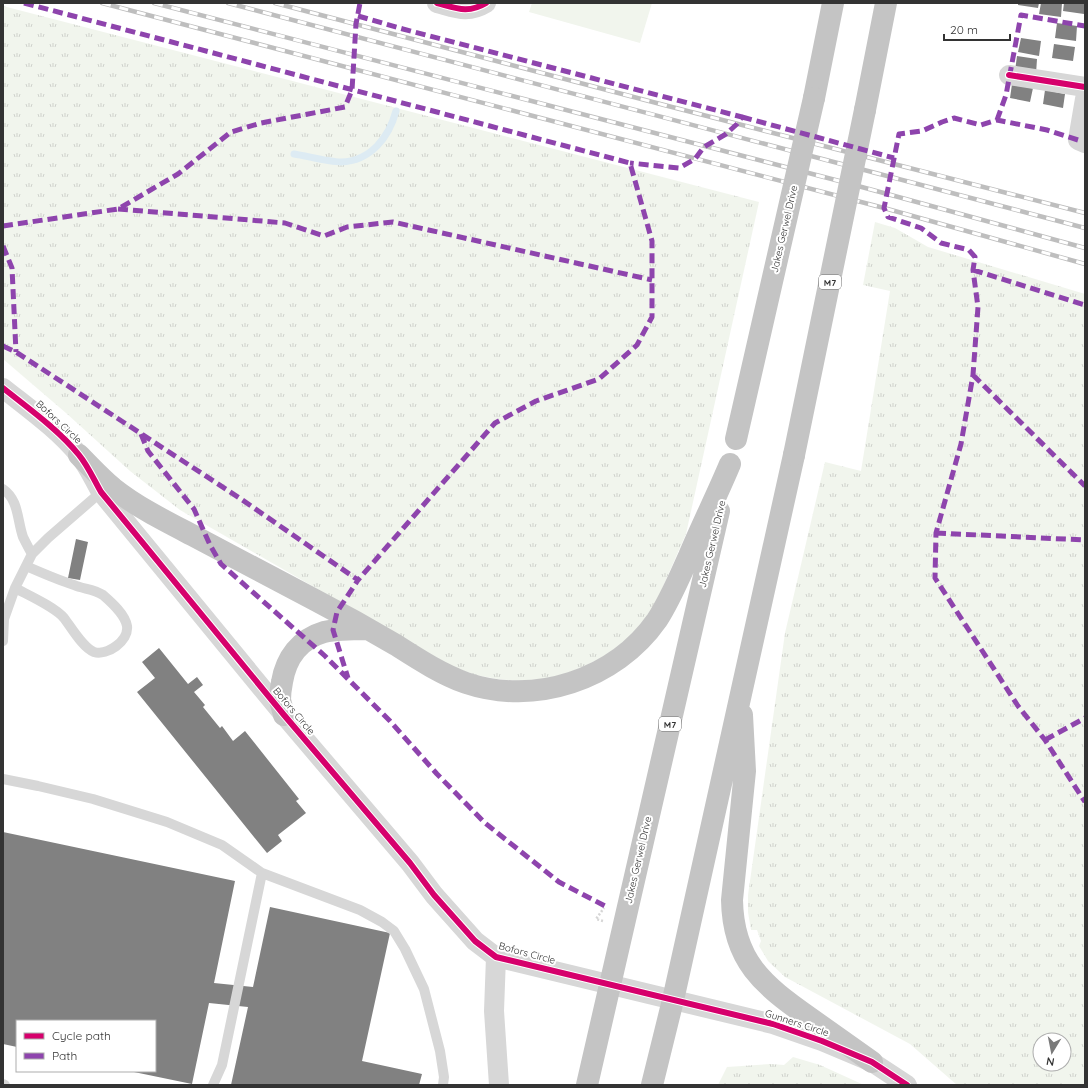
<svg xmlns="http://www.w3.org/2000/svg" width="1088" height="1088" font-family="Quicksand,sans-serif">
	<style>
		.grass { fill: url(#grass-tufts); fill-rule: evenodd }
		.pitch { fill: #f1f5ed }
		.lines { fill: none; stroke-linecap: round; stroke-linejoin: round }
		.stream { stroke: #ddebf3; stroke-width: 7 }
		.building { fill: #818181 }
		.path { stroke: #d6d6d6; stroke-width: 2.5; stroke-dasharray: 2 2; stroke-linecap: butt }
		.lane { stroke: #d7d7d7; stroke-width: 10 }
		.street { stroke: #d7d7d7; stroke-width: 20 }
		.highway { stroke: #c4c4c4; stroke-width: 22 }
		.rail-casing { stroke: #bebebe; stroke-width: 4.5 }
		.rail { stroke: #fff; stroke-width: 3; stroke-dasharray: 9; stroke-linecap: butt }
		.highway-bridge { stroke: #c4c4c4; stroke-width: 22 }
		.quiet { stroke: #8e44ad; stroke-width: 5; stroke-dasharray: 10 5; stroke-linecap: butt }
		.cycleway-casing { stroke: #fff; stroke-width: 8 }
		.cycleway { stroke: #d6006c; stroke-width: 6 }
		.labels { text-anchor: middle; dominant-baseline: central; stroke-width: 4; stroke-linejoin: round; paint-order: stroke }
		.shield { fill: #fff; stroke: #707070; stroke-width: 1 }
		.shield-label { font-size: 9px; font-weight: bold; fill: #333 }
		.street-label { font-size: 10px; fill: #333; stroke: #fff }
	</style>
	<defs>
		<pattern id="grass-tufts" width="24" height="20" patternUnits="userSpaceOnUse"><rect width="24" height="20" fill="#f1f5ed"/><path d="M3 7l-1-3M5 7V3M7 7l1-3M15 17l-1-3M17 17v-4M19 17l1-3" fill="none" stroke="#cfd2cc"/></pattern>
	</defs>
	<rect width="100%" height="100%" fill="#fff"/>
	<path class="grass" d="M3,6L759,202L686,534L655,605L641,624L625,641L606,655L585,666L562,675L541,679L519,681L497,679L476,675L455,668L180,510L130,471L66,413L3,359Z
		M875,222L895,228L928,247L1085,294V1085H957L910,1044L785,977L768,961L759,946L761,941L757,930H751L748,912V895L785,633L825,462L861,471L890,291L863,285ZM1040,1040H1064V1064H1040Z
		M793,1057L820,1065L864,1085H718L727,1067L771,1064L784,1065Z"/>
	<path class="pitch" d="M532,3H652L640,43L529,12Z"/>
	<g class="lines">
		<path class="stream" d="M294,154C307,156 329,162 341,162C371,161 389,137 396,111"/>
	</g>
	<path class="building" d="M1018,3H1039L1038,8L1018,5Z
		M1041,3H1062L1061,17L1039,14Z
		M1064,3H1085L1084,14L1063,11Z
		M1057,23L1077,26L1076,41L1055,38Z
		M1021,38L1041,41L1039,56L1018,52Z
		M1054,44L1075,47L1073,61L1052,58Z
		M1017,56L1037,59L1036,74L1015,71Z
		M1012,84L1033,88L1030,102L1010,98Z
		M1045,90L1065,94L1063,108L1043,104Z
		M76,539L88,542L80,580L68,578Z
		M159,648L188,684L197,677L203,685L194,692L205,705L203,707L220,728L222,726L233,741L245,731L299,799L296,801L306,813L278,835L282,841L267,853L137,692L155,678L142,662Z
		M3,832L235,881L214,983L253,987L270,907L390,933L362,1061L422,1074L419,1085H231L248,1007L209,1003L192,1084L134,1072L155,1071V1021H17V1047L3,1044Z"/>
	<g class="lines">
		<path class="path" d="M603,921L596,919L604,908"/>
		<path class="lane" d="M3,489C19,500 17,520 23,537C26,543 29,549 32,554
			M15,588C28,595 55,607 64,618C71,627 83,648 94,652C107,656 129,641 127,626C125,614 111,602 103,595C94,589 83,589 74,585C58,580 42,573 26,566
			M3,641L4,619L15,588L32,554L48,538L101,492
			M3,779L38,786L93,799L167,822L222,845L262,873L360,910L382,922L394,931L405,949L424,989L440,1051L444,1077L443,1085
			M3,1084L5,1085
			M213,1085L222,1065L262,873"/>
		<path class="street" d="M437,3C456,8 468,14 486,3
			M1009,75L1085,87
			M1085,99L1078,140L1085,143
			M3,388C28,408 59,430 79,455C88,466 94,480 101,492L284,715L410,863L434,895L475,941L496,957L773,1024L822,1041L872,1062L907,1085
			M496,957L494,1011L499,1085"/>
		<path class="highway" d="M814,98L833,3
			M865,110L886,3
			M79,455C90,466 101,478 113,488C137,507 165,521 192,535C233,557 274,578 315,600C342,614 369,629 396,645C418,659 441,674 466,683C534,706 615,680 657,620C670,600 679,578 689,556C702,525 717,495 730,464
			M284,715C283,710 281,705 280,700C280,694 281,687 282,682C286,658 300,639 324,632C338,629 353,629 367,629
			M742,715L745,771L732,900C733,961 763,985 810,1018C831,1033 851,1047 872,1062
			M587,1085L719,511
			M652,1085L673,1000L794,455"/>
		<defs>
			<path id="rail" d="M102,3L884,208L1085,264
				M154,3L847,183L1085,248
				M228,3L1085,228
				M275,3L668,106L1085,213"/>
		</defs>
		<use href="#rail" class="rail-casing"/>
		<use href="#rail" class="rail"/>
		<path class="highway-bridge" d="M736,439L814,98
			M794,455L865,110"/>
		<path class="quiet" d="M24,3L630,163L652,241V317L637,345L599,379L536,401L495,423L358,580
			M358,16L403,29L742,117L737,124L726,134L704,147L695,159L679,168L630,163
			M742,117L894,158
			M997,120L1006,95L1021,15L1085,26
			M1078,140L1047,130L997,120L981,125L954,118L942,122L922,131L899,134L884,208L888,217L921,228L941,243L969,250L975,257L973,270L978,307L973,375L961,444L936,533L935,578L1018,706L1045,740L1085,802
			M118,209L285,223L324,236L347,227L393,222L652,280
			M3,226L118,209L178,174L231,132L261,123L345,107L352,90L356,24L360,3
			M3,246L12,268L16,352
			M973,270L1085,305
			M3,346L16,352L241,499L358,580L337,612L333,630L348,678
			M973,375L1085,486
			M141,434L148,451L194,509L210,545L221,564L325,656L390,721L437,774L485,823L559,882L605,906
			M936,533L1085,540
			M1045,740L1085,718"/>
		<defs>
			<path id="cycleway" d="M437,3C456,8 468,14 486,3
				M1009,75L1085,87
				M3,388C28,408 59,430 79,455C88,466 94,480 101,492L284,715L410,863L434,895L475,941L496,957L773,1024L822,1041L872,1062L907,1085"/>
		</defs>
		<use href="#cycleway" class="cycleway-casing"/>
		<use href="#cycleway" class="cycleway"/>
	</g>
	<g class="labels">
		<g class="shield">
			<rect x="819" y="275" width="22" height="14" rx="3"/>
			<rect x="659" y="717" width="22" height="14" rx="3"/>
		</g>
		<g class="shield-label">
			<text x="830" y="282">M7</text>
			<text x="670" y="724">M7</text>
		</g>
		<g class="street-label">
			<text transform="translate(784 229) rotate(-77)">Jakes Gerwel Drive</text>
			<text transform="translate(59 422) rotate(43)">Bofors Circle</text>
			<text transform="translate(712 544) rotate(-77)">Jakes Gerwel Drive</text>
			<text transform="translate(294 711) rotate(50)">Bofors Circle</text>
			<text transform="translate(638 860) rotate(-77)">Jakes Gerwel Drive</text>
			<text transform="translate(527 953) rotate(15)">Bofors Circle</text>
			<text transform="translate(797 1023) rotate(18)">Gunners Circle</text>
		</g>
	</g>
	<rect width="1088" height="1088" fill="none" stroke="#333333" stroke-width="8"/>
	<rect x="16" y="1020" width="140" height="52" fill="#ffffff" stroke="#adadad"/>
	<rect x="24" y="1033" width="20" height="6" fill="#d6006c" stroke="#adadad"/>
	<text x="52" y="1040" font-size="12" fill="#333333">Cycle path</text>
	<rect x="24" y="1053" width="20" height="6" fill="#8e44ad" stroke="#adadad"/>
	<text x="52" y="1060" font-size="12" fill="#333333">Path</text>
	<g transform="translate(1052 1052) rotate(190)"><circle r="19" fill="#ffffff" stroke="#adadad"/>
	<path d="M0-3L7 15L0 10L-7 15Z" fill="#7a7a7a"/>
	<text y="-6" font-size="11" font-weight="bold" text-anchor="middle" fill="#333333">N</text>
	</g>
	<path d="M944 34v6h66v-6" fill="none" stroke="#333333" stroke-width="2"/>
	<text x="950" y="34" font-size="12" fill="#333333" stroke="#ffffff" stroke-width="3" paint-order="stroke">20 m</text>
</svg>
